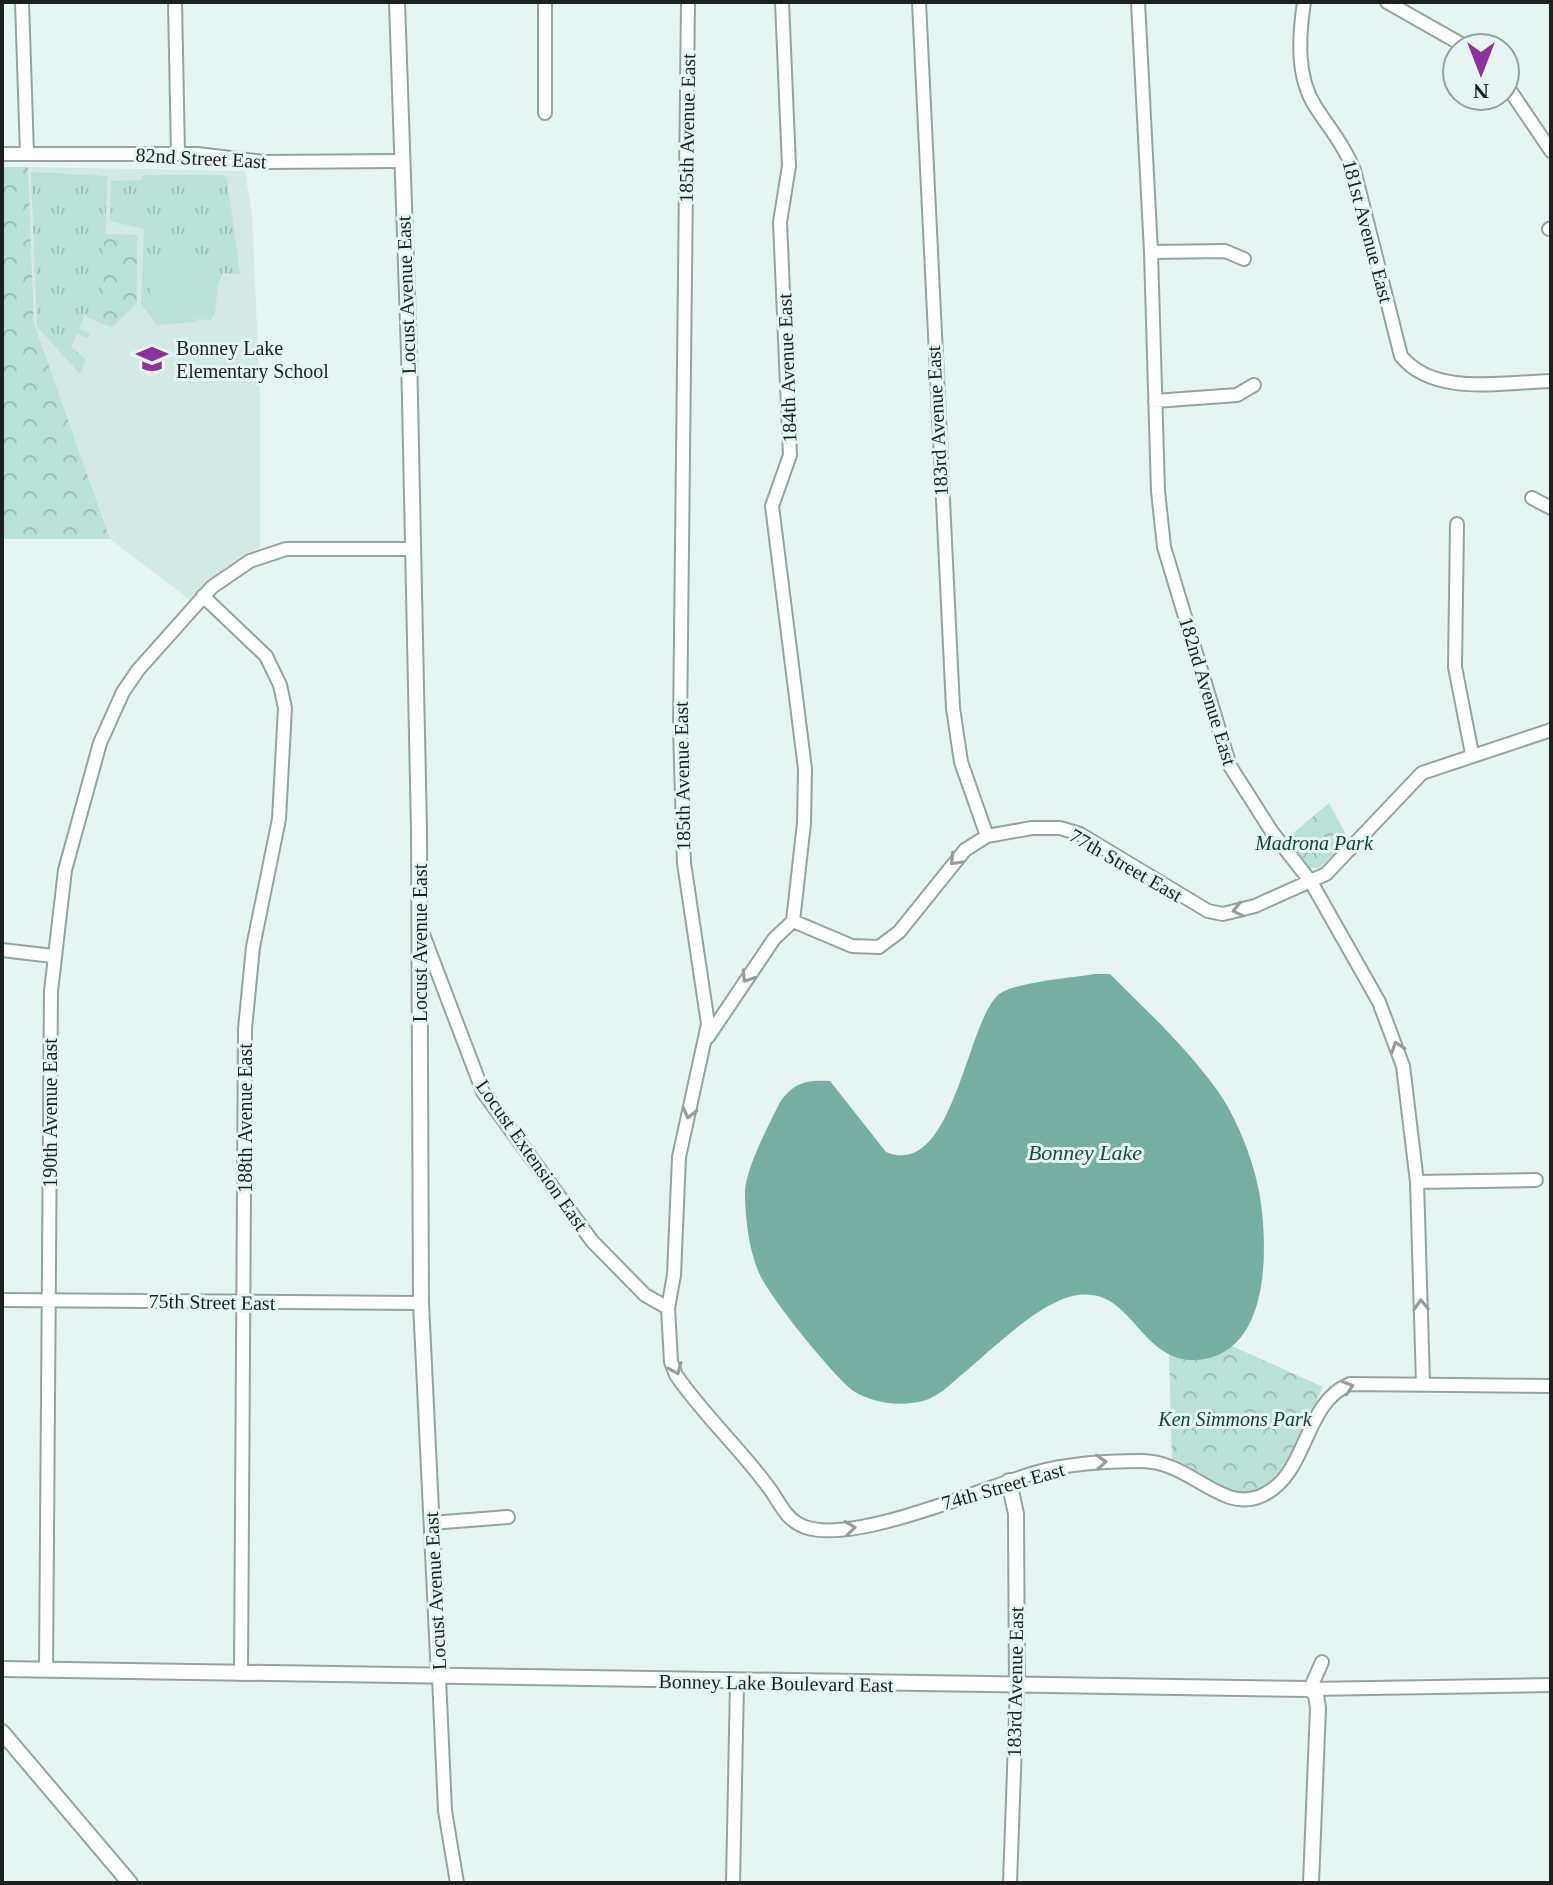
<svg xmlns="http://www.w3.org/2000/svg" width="1553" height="1885" font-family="Georgia,serif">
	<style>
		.built { fill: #d2eae3 }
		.grass { fill: url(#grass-tufts) }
		.park { fill: url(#park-crowns) }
		.pitch { fill: #b9e1d6 }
		.water { fill: #76afa1 }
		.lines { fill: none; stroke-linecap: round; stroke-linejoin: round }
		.minor-casing { stroke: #95a39f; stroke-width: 16 }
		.tertiary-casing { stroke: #95a39f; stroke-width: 18 }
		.minor { stroke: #fff; stroke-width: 12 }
		.tertiary { stroke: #fff; stroke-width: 14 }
		.oneway { stroke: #999b9b }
		.labels { text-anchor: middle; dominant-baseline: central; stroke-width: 6; stroke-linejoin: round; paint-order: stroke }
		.street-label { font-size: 20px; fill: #1c2120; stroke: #e6f5f1 }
		.poi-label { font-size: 20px; fill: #1c2120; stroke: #e6f5f1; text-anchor: start }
		.park-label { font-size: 20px; font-style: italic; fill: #0f4238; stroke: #e6f5f1 }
		.water-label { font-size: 22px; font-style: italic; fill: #1a4b41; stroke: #e6f5f1 }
	</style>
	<defs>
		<pattern id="grass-tufts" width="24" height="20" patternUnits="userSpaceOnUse" patternTransform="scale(2)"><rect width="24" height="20" fill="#b9e1d6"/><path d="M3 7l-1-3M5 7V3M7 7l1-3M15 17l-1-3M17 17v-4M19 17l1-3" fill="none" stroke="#9ec1b7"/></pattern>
		<pattern id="park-crowns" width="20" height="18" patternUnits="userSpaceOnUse" patternTransform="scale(2)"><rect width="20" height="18" fill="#b9e1d6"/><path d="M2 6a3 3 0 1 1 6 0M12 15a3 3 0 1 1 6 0" fill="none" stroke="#9ec1b7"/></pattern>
	</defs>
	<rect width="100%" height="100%" fill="#e6f5f1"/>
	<path class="built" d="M28,167L245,171L252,215L260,394V547L228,567L190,600L110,539L34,323Z"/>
	<path class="grass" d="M31,172L107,176L103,314L100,320L116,323L112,328L84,316L79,329L90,334L88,338L77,334L71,347L86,360L80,374L37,327Z
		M144,175H223L227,178L240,274L223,273L218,284L215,314V262L195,321H206L157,325L141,304L144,229L110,221L111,181L141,180Z"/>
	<path class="park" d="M2,167H28L34,323L110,539H2Z
		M104,234L137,235V303L116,323L100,320L103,314Z
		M1329,803L1349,840L1319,868H1308L1285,840Z
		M1232,1346L1323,1387C1307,1419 1279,1505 1232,1492C1210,1486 1194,1467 1172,1460L1169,1354C1194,1363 1210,1358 1232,1346Z"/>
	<path class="pitch" d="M183,252L204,254L215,262V314L211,320L154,317L147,306C151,279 157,263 183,252Z"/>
	<path class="water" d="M1094,974H1110C1147,1011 1187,1048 1217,1090C1236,1116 1253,1159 1259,1191C1268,1242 1272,1346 1205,1359C1139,1371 1135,1282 1073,1296C1036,1304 990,1352 960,1376C950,1385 938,1396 926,1400C904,1407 875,1404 855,1392C836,1380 769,1296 760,1275C749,1252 745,1218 745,1192C746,1167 769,1125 780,1102C795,1082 806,1080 830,1081L886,1152C953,1180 966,1024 998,995C1013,982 1073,978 1094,974Z"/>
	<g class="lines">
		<defs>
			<path id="minor" d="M22,2L27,154
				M175,2L178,154
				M545,2V113
				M688,2L680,728L684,863L708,1024L679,1157L674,1275L668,1308L671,1362L676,1375C705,1417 743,1451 772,1492C781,1506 788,1521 805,1527C855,1545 984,1487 1038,1472C1071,1463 1107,1461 1141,1461C1192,1461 1221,1515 1263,1495C1309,1473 1303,1403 1350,1384L1551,1386
				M782,2L789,166L780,222L790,455L772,506L805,769L804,823L793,921
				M919,2L953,708L961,762L987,836
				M1138,2L1151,252L1158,491L1164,547L1230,766L1272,832L1311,882L1379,1002L1403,1066L1417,1182L1423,1383
				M1304,2C1299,36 1296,76 1315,106C1329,128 1344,145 1354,170L1401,356C1434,397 1504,382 1551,381
				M1387,2L1468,48
				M1505,83L1551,151
				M2,154H197L263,162L400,161
				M1549,229L1551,228
				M1151,252L1225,251L1244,259
				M1155,401L1237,395L1254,385
				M1532,498L1551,508
				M1457,524L1455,667L1472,754
				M203,596L266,656L280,685L285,708L279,819L253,947L245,1029L241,1674
				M793,921L852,946L879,947L899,932L965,850L987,836L1032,828H1060L1080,834L1208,911L1223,914L1255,906L1326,874L1422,773L1551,730
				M421,929L483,1092L592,1241L645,1295L668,1308
				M2,950L53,956
				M708,1037L774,939L793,921
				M1417,1182L1536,1180
				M2,1300L421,1303
				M431,1523L508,1517
				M1322,1662L1310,1689L1551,1685
				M46,1670L51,991L65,870L100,743L123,692L138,670L212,587L250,561L286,549H412
				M439,1677L445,1811L457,1883
				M733,1883L737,1683
				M1010,1883L1017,1687"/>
			<path id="tertiary" d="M397,2L409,352L419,830L421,1303L439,1677
				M1009,1481L1016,1514L1017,1687
				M2,1669L1310,1689L1316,1695L1318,1708L1311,1883
				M2,1732L130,1883"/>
		</defs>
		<use href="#minor" class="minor-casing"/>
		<use href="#tertiary" class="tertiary-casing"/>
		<use href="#minor" class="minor"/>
		<use href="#tertiary" class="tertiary"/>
	</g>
	<defs><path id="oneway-chevron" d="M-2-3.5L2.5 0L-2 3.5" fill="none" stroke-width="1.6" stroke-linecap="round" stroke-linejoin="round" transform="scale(2)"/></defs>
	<g class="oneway">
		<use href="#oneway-chevron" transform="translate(955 860) rotate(134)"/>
		<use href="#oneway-chevron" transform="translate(1238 910) rotate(167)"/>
		<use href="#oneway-chevron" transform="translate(747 977) rotate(123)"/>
		<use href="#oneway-chevron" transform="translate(1397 1047) rotate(-108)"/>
		<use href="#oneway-chevron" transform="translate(689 1113) rotate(104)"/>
		<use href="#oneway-chevron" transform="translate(1421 1305) rotate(-92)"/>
		<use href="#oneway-chevron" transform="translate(676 1369) rotate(67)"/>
		<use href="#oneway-chevron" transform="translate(1348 1387) rotate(-18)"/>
		<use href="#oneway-chevron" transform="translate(1101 1462) rotate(-4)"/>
		<use href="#oneway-chevron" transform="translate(850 1528) rotate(-7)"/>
	</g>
	<defs>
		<symbol id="school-bare" viewBox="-9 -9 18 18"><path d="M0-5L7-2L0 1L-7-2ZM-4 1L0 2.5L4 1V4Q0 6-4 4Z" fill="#8d319c" stroke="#e6f5f1" stroke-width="2.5" paint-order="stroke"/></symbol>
	</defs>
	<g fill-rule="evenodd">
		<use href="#school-bare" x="130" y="337" width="44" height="44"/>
	</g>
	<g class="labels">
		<g class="street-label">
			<text transform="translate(687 128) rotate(-89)">185th Avenue East</text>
			<text transform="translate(201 158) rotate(3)">82nd Street East</text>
			<text transform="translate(1368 231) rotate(75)">181st Avenue East</text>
			<text transform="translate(406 295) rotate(-92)">Locust Avenue East</text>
			<text transform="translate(787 368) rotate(-92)">184th Avenue East</text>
			<text transform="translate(937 421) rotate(-93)">183rd Avenue East</text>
			<text transform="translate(1208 691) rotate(73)">182nd Avenue East</text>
			<text transform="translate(682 776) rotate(-91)">185th Avenue East</text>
			<text transform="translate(1126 865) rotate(30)">77th Street East</text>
			<text transform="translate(420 943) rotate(-90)">Locust Avenue East</text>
			<text transform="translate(50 1113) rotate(-90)">190th Avenue East</text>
			<text transform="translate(245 1118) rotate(-90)">188th Avenue East</text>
			<text transform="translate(532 1155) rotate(55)">Locust Extension East</text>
			<text transform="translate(212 1302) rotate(1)">75th Street East</text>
			<text transform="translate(1003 1486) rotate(-16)">74th Street East</text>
			<text transform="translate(435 1591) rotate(-93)">Locust Avenue East</text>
			<text transform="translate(1015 1682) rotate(-89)">183rd Avenue East</text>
			<text transform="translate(776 1683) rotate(1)">Bonney Lake Boulevard East</text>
		</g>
		<g class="poi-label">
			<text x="176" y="348">Bonney Lake<tspan x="176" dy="23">Elementary School</tspan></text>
		</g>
		<g class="park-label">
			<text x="1314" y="843">Madrona Park</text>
			<text x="1235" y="1419">Ken Simmons Park</text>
		</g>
		<g class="water-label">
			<text x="1085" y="1152">Bonney Lake</text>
		</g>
	</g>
	<rect width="1553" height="1885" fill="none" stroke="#1c2120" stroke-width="8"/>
	<g transform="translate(1481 72) rotate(180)"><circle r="38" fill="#e6f5f1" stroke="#95a09d" stroke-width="2"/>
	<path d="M0-6L14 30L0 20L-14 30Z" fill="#8d319c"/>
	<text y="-12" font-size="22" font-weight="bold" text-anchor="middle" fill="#1c2120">N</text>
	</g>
</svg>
